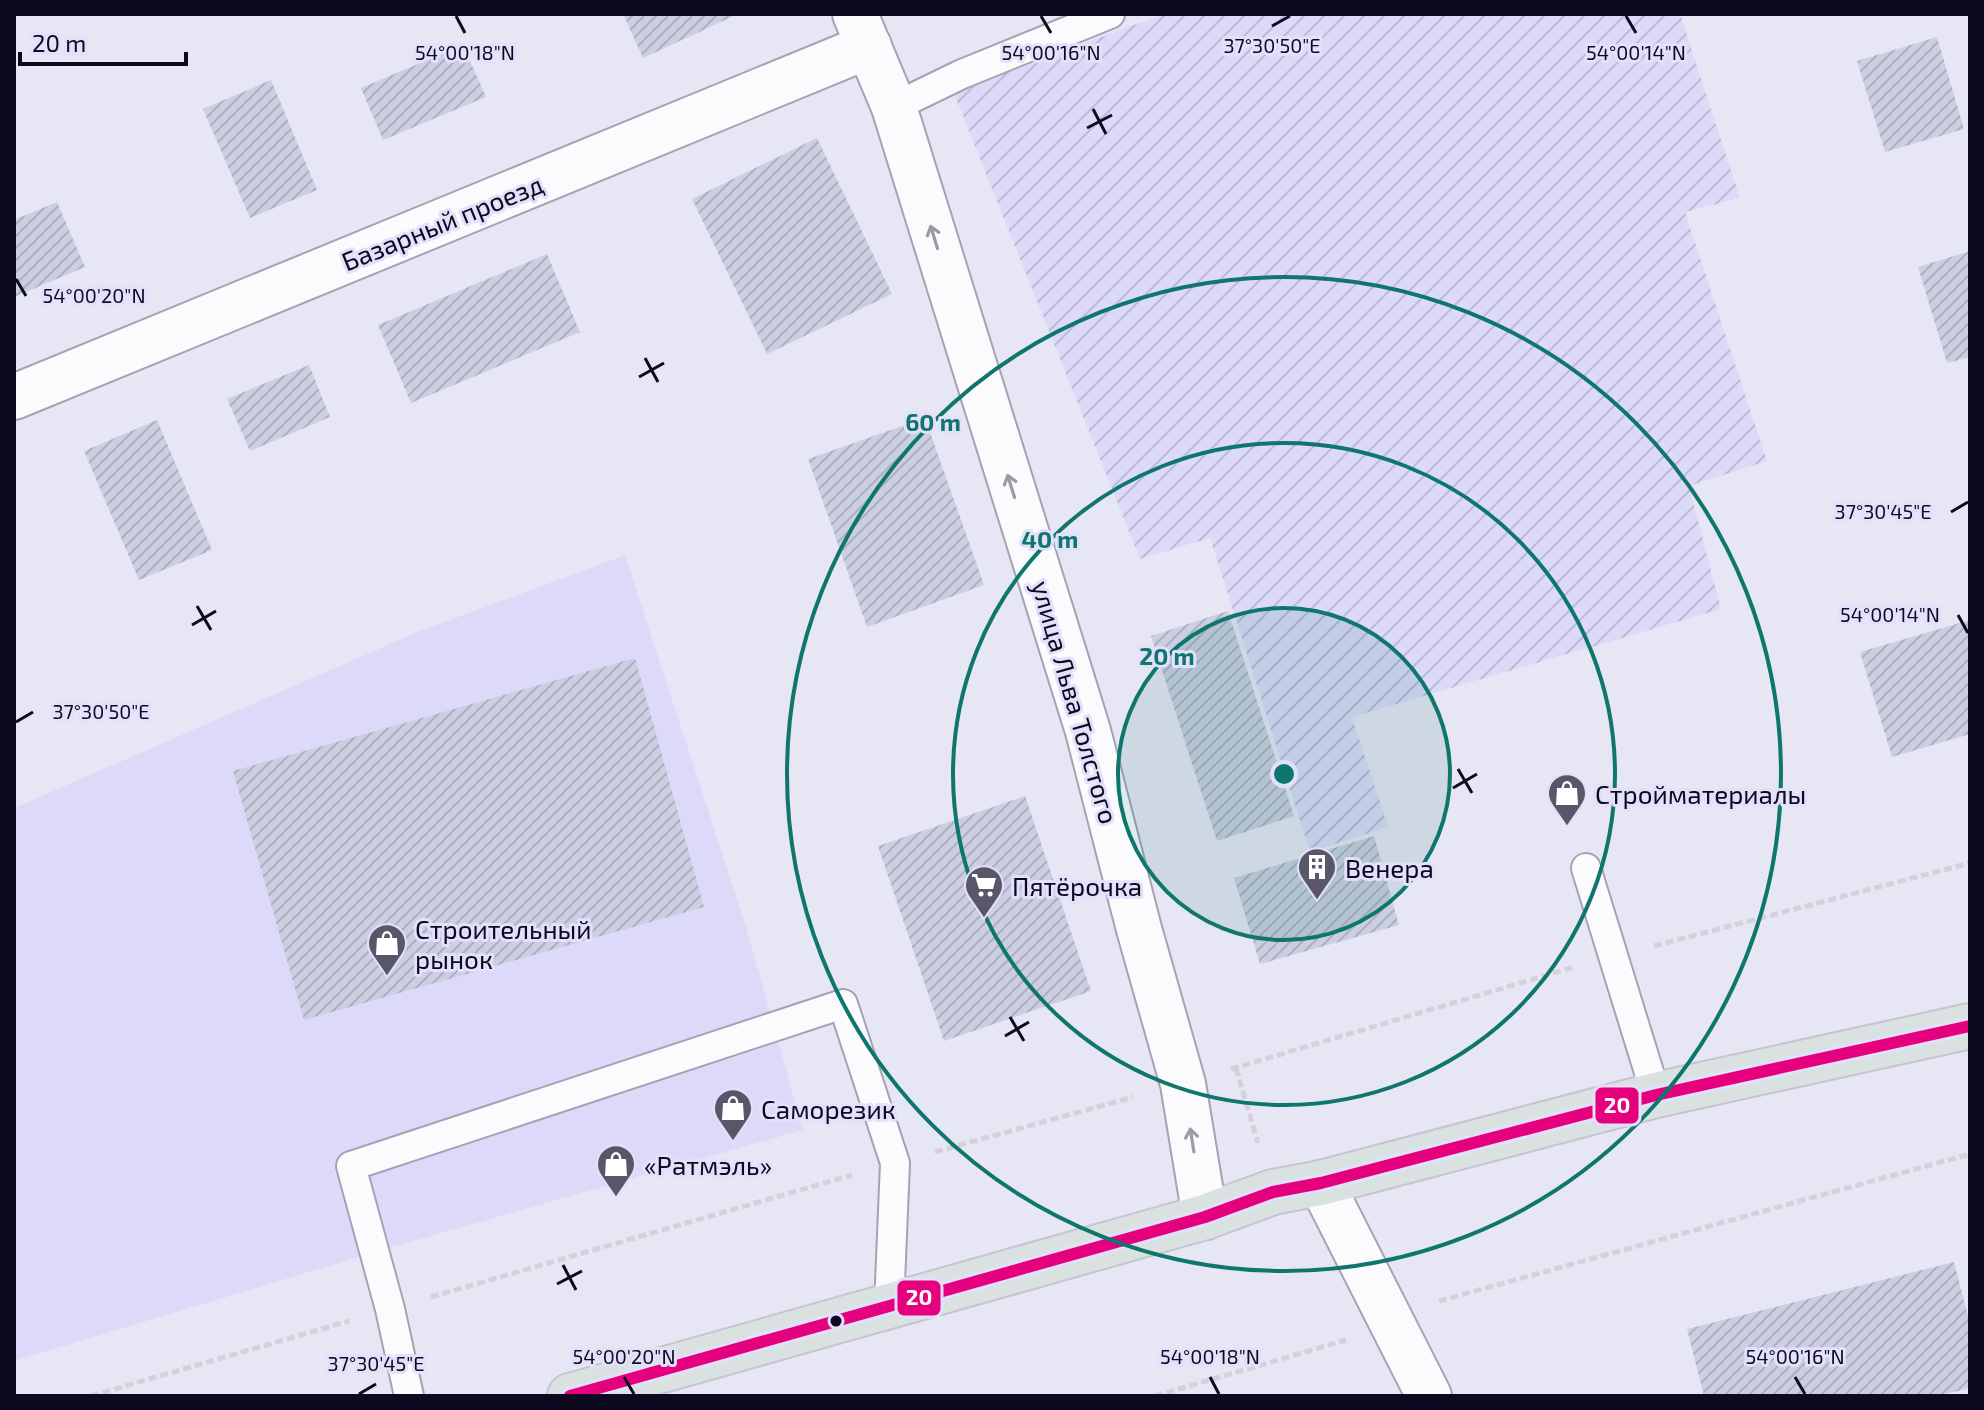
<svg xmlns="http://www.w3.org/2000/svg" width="1984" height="1410" font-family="'Exo 2',sans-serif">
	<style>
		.built { fill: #dddaf9 }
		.industrial { fill: url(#industrial-furrows) }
		.building { fill: url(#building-hatch) }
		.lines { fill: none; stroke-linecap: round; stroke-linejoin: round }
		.lane-casing { stroke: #a4a3b4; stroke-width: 32 }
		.street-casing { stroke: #a4a3b4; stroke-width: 48 }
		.primary-casing { stroke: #c6c5ce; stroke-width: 48 }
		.path { stroke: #d3d2d8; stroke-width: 5; stroke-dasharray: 8 4; stroke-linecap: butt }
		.lane { stroke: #fbfbfd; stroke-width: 28 }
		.street { stroke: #fbfbfd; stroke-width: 44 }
		.primary { stroke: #d9e2e1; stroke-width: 44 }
		.bus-1-casing { stroke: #e2e0fa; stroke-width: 18 }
		.bus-1 { stroke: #e5007d; stroke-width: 12 }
		.oneway { stroke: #9c9aa4 }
		.ticks { fill: none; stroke: #0d091f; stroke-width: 3 }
		.ring { fill: none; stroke: #0f766e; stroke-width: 4 }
		.bus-dot { fill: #0d091f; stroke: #e2e0fa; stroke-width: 3 }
		.labels { text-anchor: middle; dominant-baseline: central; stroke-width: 6; stroke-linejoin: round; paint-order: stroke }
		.street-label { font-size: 26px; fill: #0d091f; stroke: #e2e0fa }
		.poi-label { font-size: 26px; fill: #0d091f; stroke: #e2e0fa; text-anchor: start }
		.ticks-label { font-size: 20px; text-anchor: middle; fill: #0d091f; stroke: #e2e0fa; stroke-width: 6; stroke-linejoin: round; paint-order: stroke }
		.centre { fill: #0f766e; stroke: #e2e0fa; stroke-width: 4 }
		.ring-label { font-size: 24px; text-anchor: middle; font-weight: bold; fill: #0f766e; stroke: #e2e0fa; stroke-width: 6; stroke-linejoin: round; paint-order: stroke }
		.line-badge { stroke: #e2e0fa; stroke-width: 3 }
		.badge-label { font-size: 22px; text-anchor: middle; font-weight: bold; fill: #fff }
	</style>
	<defs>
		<pattern id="industrial-furrows" width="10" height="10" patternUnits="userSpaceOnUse" patternTransform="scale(2)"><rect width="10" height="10" fill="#dddaf9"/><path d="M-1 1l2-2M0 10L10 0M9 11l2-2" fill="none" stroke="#bcbad5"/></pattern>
		<pattern id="building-hatch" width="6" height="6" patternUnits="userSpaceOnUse" patternTransform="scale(2)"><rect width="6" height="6" fill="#cbcfe1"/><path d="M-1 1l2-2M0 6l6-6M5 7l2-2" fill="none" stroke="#adb0c1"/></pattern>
	</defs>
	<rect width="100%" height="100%" fill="#e7e6f4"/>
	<path class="built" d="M625,555L746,927L803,1130L375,1252L14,1361V808L420,631Z"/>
	<path class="industrial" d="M1164,14H1680L1740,198L1685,212L1767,461L1689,486L1721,609L1352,717L1388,827L1310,852L1210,538L1140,559L953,91Z"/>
	<path class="building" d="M623,14H738L643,58Z
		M1937,37L1964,129L1885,152L1857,61Z
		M463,45L486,97L383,140L361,88Z
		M271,80L317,190L250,218L203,109Z
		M817,138L892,294L767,354L692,199Z
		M57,202L85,267L14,297V220Z
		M1970,251V357L1947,363L1918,267Z
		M547,254L580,332L411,403L378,325Z
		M309,365L330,417L250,451L227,399Z
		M925,418L984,585L867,627L808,459Z
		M157,420L212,550L139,580L84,451Z
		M1228,611L1294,816L1217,841L1151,636Z
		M1970,620V734L1892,757L1860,652Z
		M635,658L704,907L304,1020L233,771Z
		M1025,796L1091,991L944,1041L878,846Z
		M1374,836L1399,925L1260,964L1234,878Z
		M1954,1262L1970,1324V1388L1937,1396H1704L1687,1329Z"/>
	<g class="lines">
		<defs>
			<path id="lane" d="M894,107L962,74L1110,14
				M1586,868L1656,1095
				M409,1396L390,1309L351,1166L843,1004L895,1163L889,1307"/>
			<path id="street" d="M855,14L894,107L1088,731L1139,929L1183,1084L1205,1217
				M14,397L869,46
				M1321,1183L1429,1396"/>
			<path id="primary" d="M570,1396L1205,1217L1273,1192L1321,1183L1656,1095L1970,1026"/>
		</defs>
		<use href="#lane" class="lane-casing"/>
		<use href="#street" class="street-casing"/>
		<use href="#primary" class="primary-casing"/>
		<path class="path" d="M1654,946L1970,863
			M1236,1068L1258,1143
			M1231,1069L1574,967
			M935,1152L1133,1097
			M431,1297L852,1175
			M1439,1301L1970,1154
			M91,1396L349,1321
			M1155,1396L1346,1340"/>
		<use href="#lane" class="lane"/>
		<use href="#street" class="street"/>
		<use href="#primary" class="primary"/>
		<defs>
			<path id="bus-1" d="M570,1396L1205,1217L1273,1192L1321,1183L1656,1095L1970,1026"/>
		</defs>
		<use href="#bus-1" class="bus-1-casing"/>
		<use href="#bus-1" class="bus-1"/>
	</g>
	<defs><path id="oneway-shaft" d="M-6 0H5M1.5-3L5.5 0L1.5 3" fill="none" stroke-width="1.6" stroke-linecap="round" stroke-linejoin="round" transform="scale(2)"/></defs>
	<g class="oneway">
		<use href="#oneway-shaft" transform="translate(934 237) rotate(-107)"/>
		<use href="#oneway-shaft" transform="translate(1011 486) rotate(-107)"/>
		<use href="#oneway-shaft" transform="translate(1192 1140) rotate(-99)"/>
	</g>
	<path class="ticks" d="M456,16L465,33M1041,16L1051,33M1626,16L1636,33M1272,26L1290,16M1093,109L1106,134M1087,128L1112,115M16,279L26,296M645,358L658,382M639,377L664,363M1951,512L1968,502M197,606L211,630M1958,615L1968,633M192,625L216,611M16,722L33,712M1458,769L1472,793M1453,788L1477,774M1010,1017L1024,1041M1005,1036L1029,1022M563,1265L576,1290M557,1284L582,1271M624,1377L634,1394M1210,1377L1219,1394M1795,1377L1805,1394M359,1394L376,1384"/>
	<circle cx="1284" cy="774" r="166" fill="#0f766e" fill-opacity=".12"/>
	<g class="ring">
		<circle cx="1284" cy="774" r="166"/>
		<circle cx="1284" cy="774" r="331"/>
		<circle cx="1284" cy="774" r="497"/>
	</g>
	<defs>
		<symbol id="shop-pin" viewBox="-11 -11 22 30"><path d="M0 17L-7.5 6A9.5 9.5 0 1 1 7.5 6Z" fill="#59566a" stroke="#e2e0fa"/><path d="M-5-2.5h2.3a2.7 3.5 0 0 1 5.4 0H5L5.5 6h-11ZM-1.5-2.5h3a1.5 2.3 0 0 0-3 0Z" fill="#fff"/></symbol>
		<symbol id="building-pin" viewBox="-11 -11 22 30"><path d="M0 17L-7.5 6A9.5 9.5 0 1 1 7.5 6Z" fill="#59566a" stroke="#e2e0fa"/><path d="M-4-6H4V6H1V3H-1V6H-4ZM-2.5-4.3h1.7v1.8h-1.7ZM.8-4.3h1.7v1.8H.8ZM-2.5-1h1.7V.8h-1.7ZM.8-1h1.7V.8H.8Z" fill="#fff"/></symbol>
		<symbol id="supermarket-pin" viewBox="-11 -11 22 30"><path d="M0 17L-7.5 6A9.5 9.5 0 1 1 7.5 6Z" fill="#59566a" stroke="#e2e0fa"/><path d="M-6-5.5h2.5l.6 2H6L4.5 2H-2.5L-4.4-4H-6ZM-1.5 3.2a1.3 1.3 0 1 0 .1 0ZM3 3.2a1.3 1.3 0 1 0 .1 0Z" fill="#fff"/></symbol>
	</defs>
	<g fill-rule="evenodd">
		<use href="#shop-pin" x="1545" y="771" width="44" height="60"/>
		<use href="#building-pin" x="1295" y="845" width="44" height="60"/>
		<use href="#supermarket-pin" x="962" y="863" width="44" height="60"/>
		<use href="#shop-pin" x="365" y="921" width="44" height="60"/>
		<use href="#shop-pin" x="711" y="1086" width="44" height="60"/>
		<use href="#shop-pin" x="594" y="1142" width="44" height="60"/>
	</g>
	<circle class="bus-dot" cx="836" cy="1321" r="7"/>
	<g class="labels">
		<g class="street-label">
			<text transform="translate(442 222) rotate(-22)">Базарный проезд</text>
			<text transform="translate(1076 702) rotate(74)">улица Льва Толстого</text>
		</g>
		<g class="poi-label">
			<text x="1595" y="793">Стройматериалы</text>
			<text x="1345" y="867">Венера</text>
			<text x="1012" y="885">Пятёрочка</text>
			<text x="415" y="928">Строительный<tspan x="415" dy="30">рынок</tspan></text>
			<text x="761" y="1108">Саморезик</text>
			<text x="644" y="1164">«Ратмэль»</text>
		</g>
	</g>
	<g class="ticks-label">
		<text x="1272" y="53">37°30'50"E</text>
		<text x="465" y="60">54°00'18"N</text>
		<text x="1051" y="60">54°00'16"N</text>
		<text x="1636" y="60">54°00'14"N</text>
		<text x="94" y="303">54°00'20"N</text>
		<text x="1883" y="519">37°30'45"E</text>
		<text x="1890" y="622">54°00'14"N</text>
		<text x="101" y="719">37°30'50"E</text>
		<text x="624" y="1364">54°00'20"N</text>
		<text x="1210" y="1364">54°00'18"N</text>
		<text x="1795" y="1364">54°00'16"N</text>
		<text x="376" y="1371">37°30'45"E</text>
	</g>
	<circle cx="1284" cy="774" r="12" class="centre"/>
	<g class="ring-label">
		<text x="933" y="431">60 m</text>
		<text x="1050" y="548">40 m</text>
		<text x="1167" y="665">20 m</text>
	</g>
	<g class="line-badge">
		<rect x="1594" y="1086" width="46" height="39" rx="8" fill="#e5007d"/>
		<rect x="896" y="1279" width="46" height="38" rx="8" fill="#e5007d"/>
	</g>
	<g class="badge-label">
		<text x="1617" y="1113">20</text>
		<text x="919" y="1305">20</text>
	</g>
	<rect width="1984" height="1410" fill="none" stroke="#0d091f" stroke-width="32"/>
	<path d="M20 52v12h166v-12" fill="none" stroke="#0d091f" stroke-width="4"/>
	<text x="32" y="52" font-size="24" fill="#0d091f" stroke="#e2e0fa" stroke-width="6" paint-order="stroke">20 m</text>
</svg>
